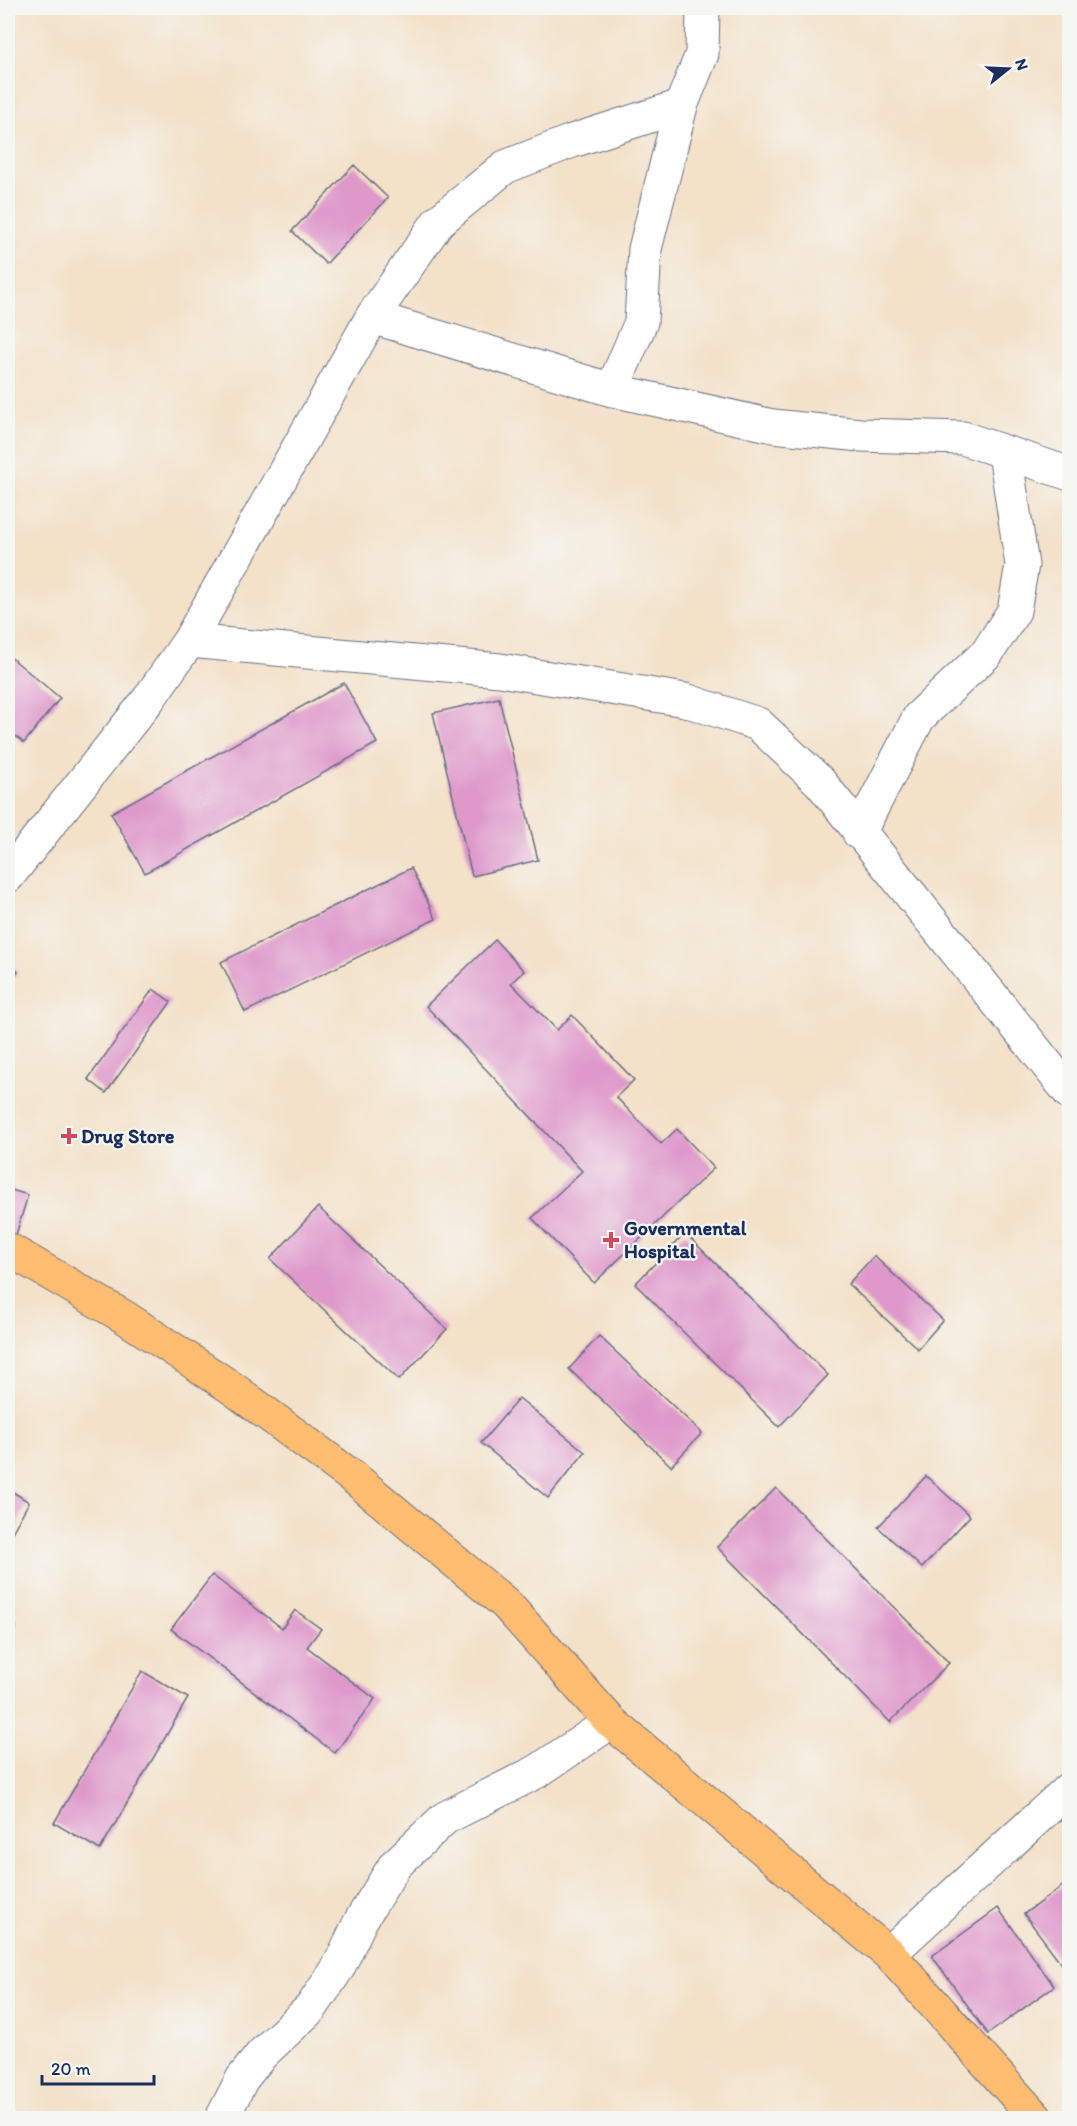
<svg xmlns="http://www.w3.org/2000/svg" width="1077" height="2126" font-family="Itim,sans-serif">
	<style>
		.building { fill: #de98ca }
		.lines { fill: none; stroke-linecap: round; stroke-linejoin: round }
		.minor-casing { stroke: #676d83; stroke-width: 35 }
		.major-casing { stroke: #676d83; stroke-width: 35 }
		.minor { stroke: #fff; stroke-width: 33 }
		.major { stroke: #febc70; stroke-width: 33 }
		.poi-dot { fill: #d1495b; stroke: #f6f6f2; stroke-width: 2 }
		.labels { text-anchor: middle; dominant-baseline: central; stroke-width: 4.5; stroke-linejoin: round; paint-order: stroke }
		.poi-label { font-size: 20px; font-weight: bold; fill: #1b2f5e; stroke: #f6f6f2; text-anchor: start }
	</style>
	<rect width="100%" height="100%" fill="#f6f6f2"/>
	<filter id="ink" filterUnits="userSpaceOnUse"><feTurbulence type="fractalNoise" baseFrequency=".0167" numOctaves="2"/><feDisplacementMap in="SourceGraphic" scale="12" xChannelSelector="R" yChannelSelector="G"/><feConvolveMatrix kernelMatrix="1 2 1 2 8 2 1 2 1" color-interpolation-filters="sRGB"/></filter>
	<filter id="wash" filterUnits="userSpaceOnUse"><feTurbulence type="fractalNoise" baseFrequency=".008" numOctaves="4" result="noise"/><feDisplacementMap in="SourceGraphic" scale="24" xChannelSelector="R" yChannelSelector="G"/><feGaussianBlur stdDeviation="1.35" result="paint"/><feColorMatrix in="noise" values="0 0 0 0 0 0 0 0 0 0 0 0 0 0 0 0 0 1.4 0 .05"/><feComposite in="paint" operator="in"/></filter>
	<g filter="url(#wash)">
		<rect width="100%" height="100%" fill="#f3e1c8"/>
		<g id="blocks">
			<path class="building" d="M354,165L388,198L326,264L292,231Z
				M8,655L60,698L24,743L8,730Z
				M344,683L377,743L145,873L111,813Z
				M499,698L538,860L472,876L433,713Z
				M411,868L436,919L245,1012L221,962Z
				M495,940L524,971L511,983L557,1030L572,1015L634,1080L616,1097L661,1144L677,1129L714,1168L594,1283L532,1218L582,1171L426,1006Z
				M8,960L18,972L8,982Z
				M153,989L171,1002L106,1093L88,1079Z
				M8,1189L28,1195L16,1235L8,1233Z
				M318,1207L447,1329L399,1380L270,1259Z
				M685,1233L828,1375L779,1427L635,1284Z
				M874,1256L943,1320L918,1349L848,1284Z
				M599,1336L702,1433L671,1466L569,1369Z
				M519,1398L585,1452L548,1498L481,1443Z
				M926,1476L970,1516L922,1568L878,1527Z
				M776,1488L949,1663L890,1722L717,1547Z
				M8,1489L29,1502L8,1540Z
				M212,1575L282,1628L295,1610L321,1629L307,1647L375,1699L335,1753L171,1629Z
				M8,1622L16,1626L8,1643Z
				M142,1671L188,1698L100,1850L54,1823Z
				M1068,1882L1070,1884V1975L1024,1914Z
				M998,1908L1054,1986L988,2034L932,1956Z"/>
		</g>
	</g>
	<g filter="url(#ink)">
		<use href="#blocks" fill-opacity="0" stroke="#676d83" stroke-width="1.5"/>
		<g class="lines">
			<defs>
				<path id="minor" d="M372,317L612,390L773,426L860,435L963,438L1070,474
					M612,390L641,322L645,249L681,106L702,54L703,8
					M189,641L500,670L685,700L758,724L820,782L1070,1093
					M859,833L919,717L987,653L1014,611L1022,565L1005,453
					M8,876L148,700L189,641L372,317L438,222L505,167L572,141L681,106
					M889,1954L1070,1788
					M222,2118L242,2079L262,2054L311,2008L338,1968L361,1920L395,1865L445,1818L538,1771L611,1722"/>
				<path id="major" d="M8,1249L126,1318L232,1388L358,1481L506,1604L611,1722L889,1954L1036,2118"/>
			</defs>
			<use href="#minor" class="minor-casing"/>
			<use href="#major" class="major-casing"/>
			<use href="#minor" class="minor"/>
			<use href="#major" class="major"/>
		</g>
	</g>
	<g class="poi-dot">
		<path d="M66 1127h6v6h6v6h-6v6h-6v-6h-6v-6h6z"/>
		<path d="M608 1231h6v6h6v6h-6v6h-6v-6h-6v-6h6z"/>
	</g>
	<g class="labels">
		<g class="poi-label">
			<text x="81" y="1136">Drug Store</text>
			<text x="624" y="1228">Governmental<tspan x="624" dy="23">Hospital</tspan></text>
		</g>
	</g>
	<rect width="1077" height="2126" fill="none" stroke="#f6f6f2" stroke-width="30"/>
	<g transform="translate(1008 69) rotate(72)" stroke="#f6f6f2" stroke-width="4.5" paint-order="stroke">
	<path d="M0-4.5L10 22L0 15L-10 22Z" fill="#1b2f5e"/>
	<text y="-9" font-size="16" font-weight="bold" text-anchor="middle" fill="#1b2f5e">N</text>
	</g>
	<path d="M42 2075v9h112v-9" fill="none" stroke="#1b2f5e" stroke-width="3"/>
	<text x="51" y="2075" font-size="18" fill="#1b2f5e" stroke="#f6f6f2" stroke-width="4.5" paint-order="stroke">20 m</text>
</svg>
